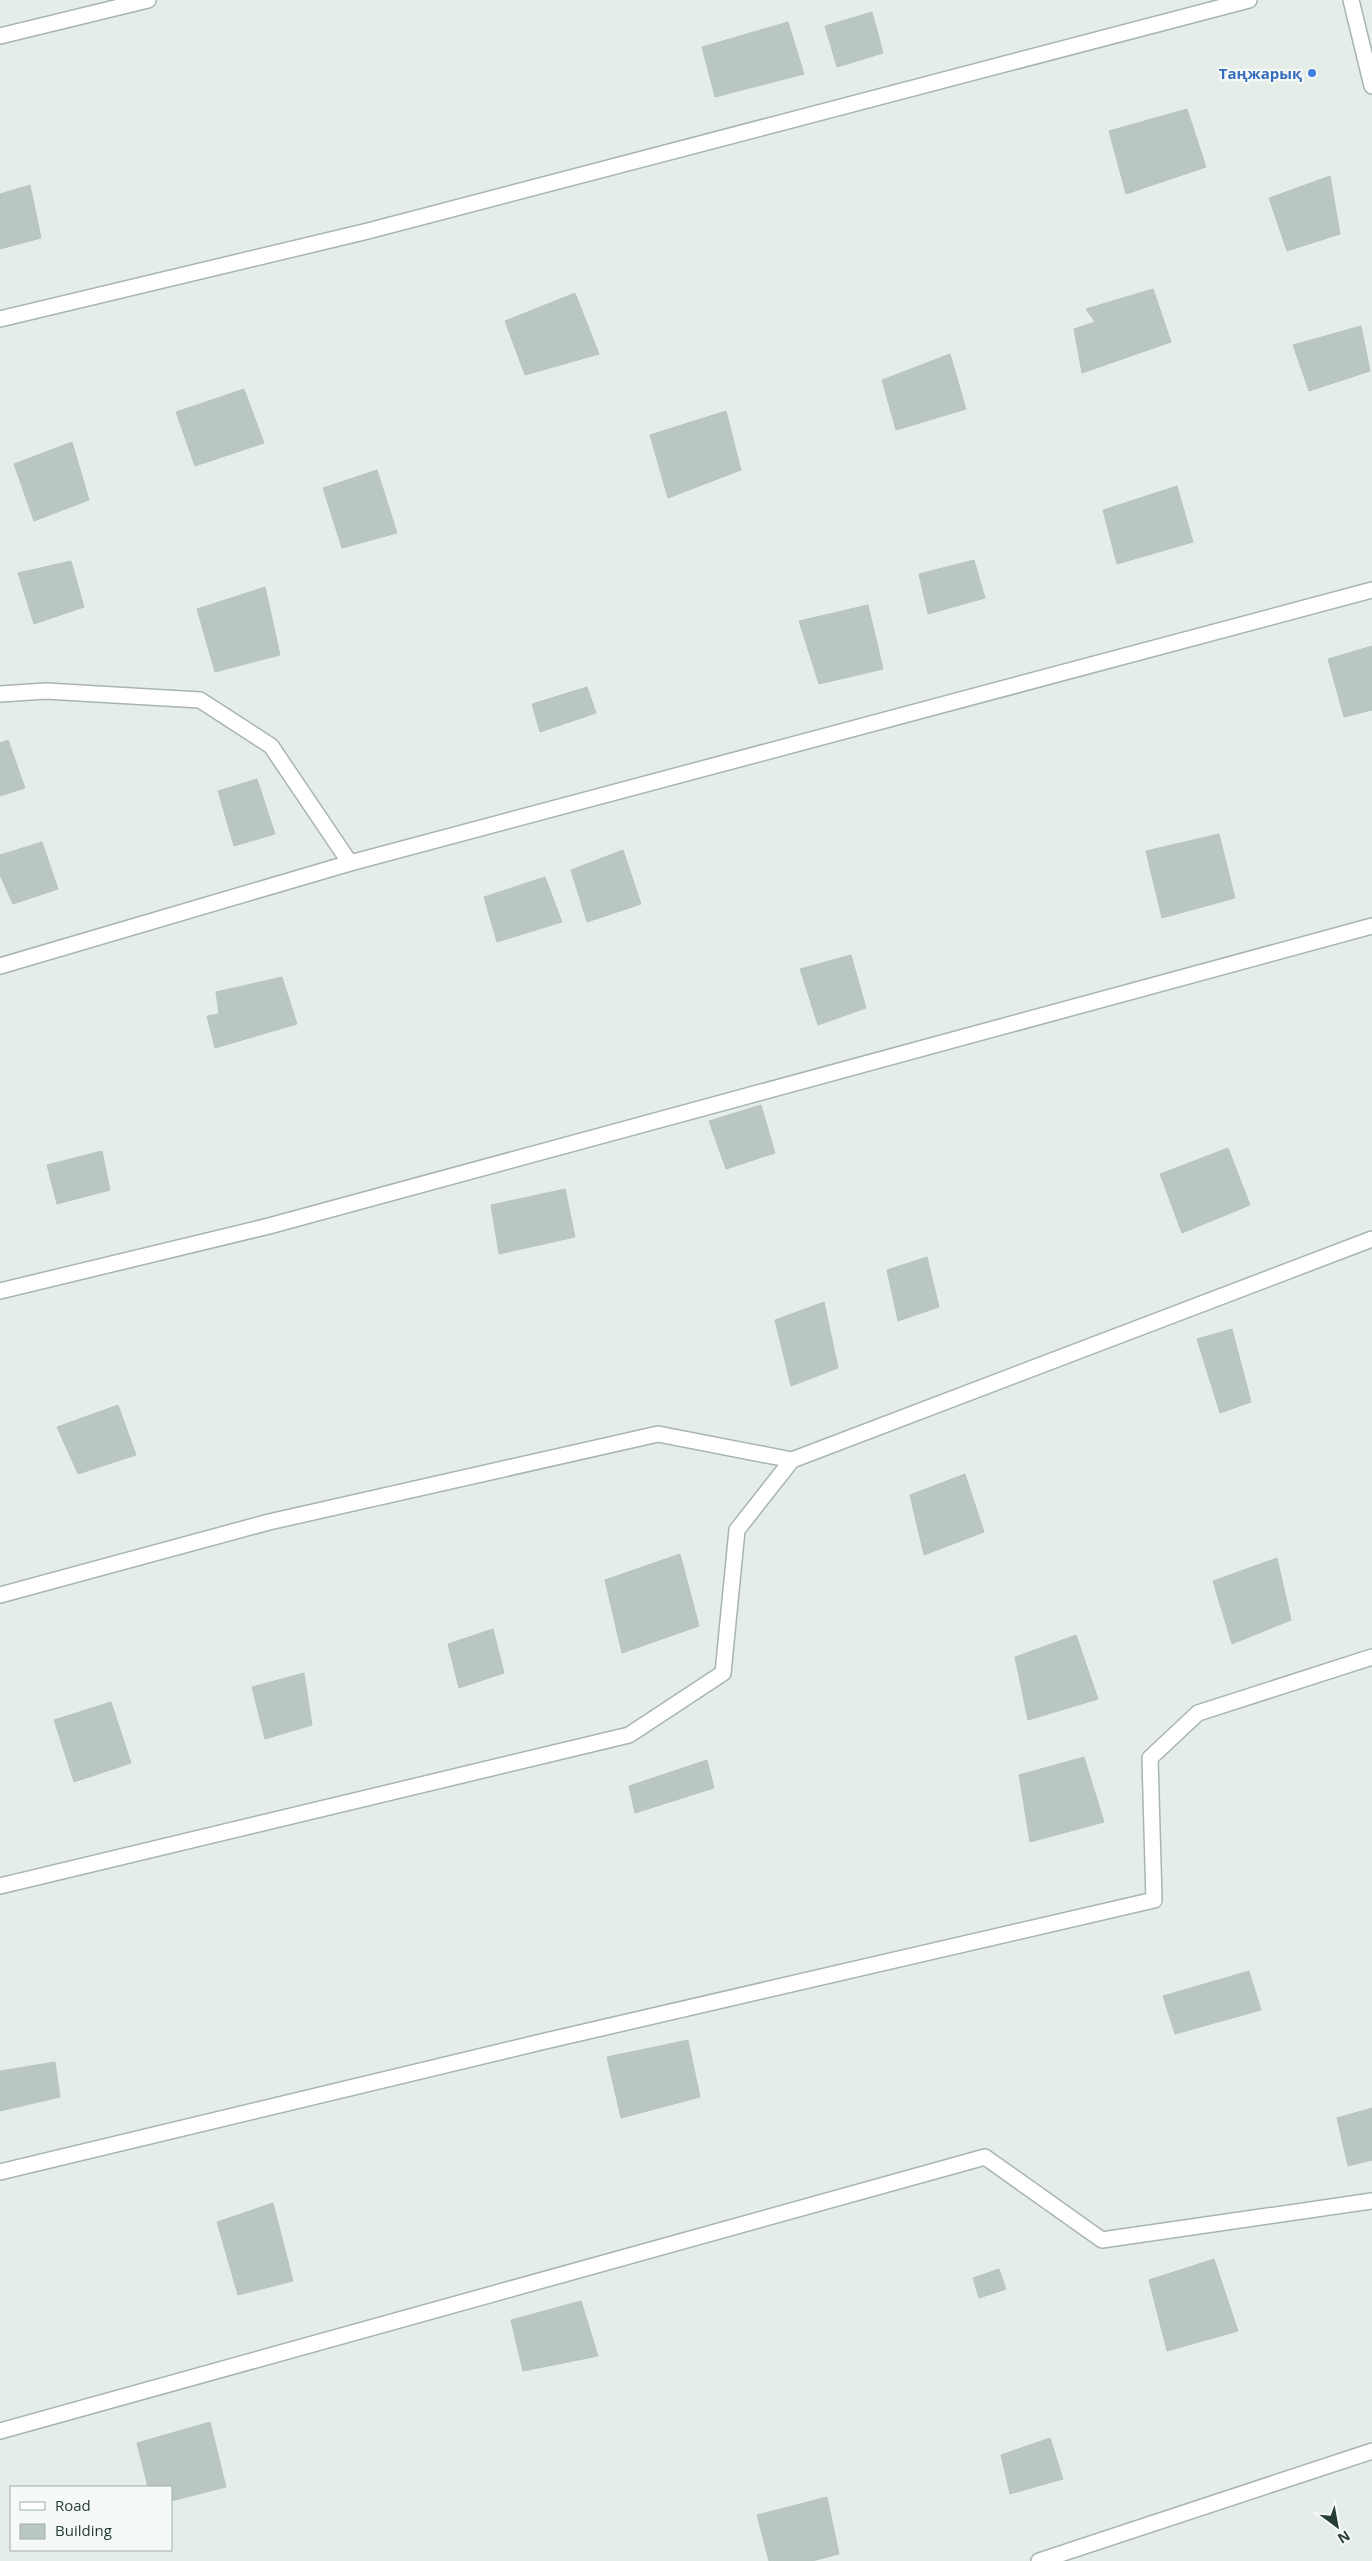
<svg xmlns="http://www.w3.org/2000/svg" width="1372" height="2561" font-family="'Open Sans',sans-serif">
	<style>
		.building { fill: #bac7c1; stroke: #b8c6bf }
		.lines { fill: none; stroke-linecap: round; stroke-linejoin: round }
		.street-casing { stroke: #a8b5af; stroke-width: 18 }
		.street { stroke: #fff; stroke-width: 15 }
		.shop-dot { fill: #3f7fe0; stroke: #f5f9f7; stroke-width: 2 }
		.labels { text-anchor: middle; dominant-baseline: central; stroke-width: 4.5; stroke-linejoin: round; paint-order: stroke }
		.shop-label { font-size: 15px; font-weight: bold; fill: #366cbe; stroke: #f5f9f7; text-anchor: end }
	</style>
	<rect width="100%" height="100%" fill="#e5ede8"/>
	<path class="building" d="M872,12L883,53L837,67L825,26Z
		M788,22L804,74L715,97L702,47Z
		M1187,109L1206,167L1126,194L1109,131Z
		M1330,176L1340,234L1287,251L1269,198Z
		M30,185L41,238L0,249V194Z
		M1153,289L1171,342L1082,373L1074,329L1095,322L1086,309Z
		M575,293L599,354L525,375L505,321Z
		M1361,326L1370,371L1309,391L1293,345Z
		M950,354L966,409L896,430L882,380Z
		M244,389L264,443L195,466L176,412Z
		M726,411L741,470L668,498L650,435Z
		M72,442L89,500L34,521L14,464Z
		M377,470L397,533L342,548L323,488Z
		M1177,486L1193,542L1117,564L1103,510Z
		M974,560L985,598L928,614L919,574Z
		M71,561L84,607L34,624L18,573Z
		M265,587L280,655L215,672L197,609Z
		M868,605L883,669L819,684L799,621Z
		M1372,646V710L1344,717L1328,659Z
		M587,687L596,713L540,732L532,704Z
		M8,740L25,788L0,796V743Z
		M257,779L275,834L234,846L218,791Z
		M1219,834L1235,898L1162,918L1146,851Z
		M42,842L58,889L13,904L0,875V855Z
		M623,850L641,904L587,922L571,870Z
		M545,877L562,922L497,942L484,897Z
		M851,955L866,1008L818,1025L800,969Z
		M282,977L297,1024L215,1048L207,1016L219,1014L216,992Z
		M761,1105L775,1153L726,1169L709,1121Z
		M1228,1148L1250,1205L1182,1233L1160,1174Z
		M102,1151L110,1190L57,1204L47,1165Z
		M565,1189L575,1237L499,1254L491,1205Z
		M927,1257L939,1307L898,1321L887,1270Z
		M824,1302L838,1368L791,1386L775,1320Z
		M1232,1329L1251,1402L1220,1413L1197,1339Z
		M118,1405L136,1455L78,1474L57,1427Z
		M965,1474L984,1532L924,1555L910,1495Z
		M680,1554L699,1626L622,1653L605,1580Z
		M1277,1558L1291,1620L1232,1644L1213,1581Z
		M493,1629L504,1673L459,1688L448,1644Z
		M1076,1635L1098,1699L1028,1720L1015,1657Z
		M304,1673L312,1725L265,1739L252,1687Z
		M111,1702L131,1763L74,1782L54,1720Z
		M1084,1757L1104,1822L1030,1842L1019,1775Z
		M707,1760L714,1788L635,1813L629,1786Z
		M1249,1971L1261,2010L1175,2034L1163,1996Z
		M688,2040L700,2097L621,2118L607,2057Z
		M55,2062L60,2097L0,2111V2071Z
		M1372,2108V2160L1348,2166L1337,2118Z
		M273,2203L293,2281L238,2295L217,2222Z
		M1214,2259L1238,2331L1167,2351L1149,2280Z
		M999,2269L1006,2289L979,2298L973,2278Z
		M581,2301L598,2356L523,2371L511,2320Z
		M210,2422L226,2487L171,2501V2487H148L137,2443Z
		M1050,2438L1063,2479L1010,2494L1001,2455Z
		M827,2497L839,2554L812,2561H769L757,2515Z"/>
	<g class="lines">
		<defs>
			<path id="street" d="M1351,0L1372,86
				M0,36L148,0
				M0,319L368,231L1249,0
				M0,694L46,691L200,700L271,746L350,863
				M0,966L350,863L1372,590
				M0,1291L269,1226L1372,926
				M0,1595L269,1522L658,1434L792,1460L1372,1239
				M0,1886L629,1735L723,1673L737,1530L792,1460
				M0,2172L541,2042L1154,1900L1150,1758L1198,1713L1372,1657
				M0,2431L985,2157L1102,2240L1372,2201
				M1039,2561L1372,2451"/>
		</defs>
		<use href="#street" class="street-casing"/>
		<use href="#street" class="street"/>
	</g>
	<circle class="shop-dot" cx="1312" cy="73" r="5"/>
	<g class="labels">
		<g class="shop-label">
			<text x="1302" y="73">Таңжарық</text>
		</g>
	</g>
	<rect x="10" y="2486" width="162" height="65" fill="#f5f9f7" stroke="#a2aea9"/>
	<rect x="20" y="2502" width="25" height="8" fill="#ffffff" stroke="#a2aea9"/>
	<text x="55" y="2511" font-size="15" fill="#253d35">Road</text>
	<rect x="20" y="2524" width="25" height="15" fill="#bac7c1" stroke="#a2aea9"/>
	<text x="55" y="2536" font-size="15" fill="#253d35">Building</text>
	<g transform="translate(1337 2526) rotate(148)" stroke="#f5f9f7" stroke-width="4" paint-order="stroke">
	<path d="M0-4L9 19L0 12L-9 19Z" fill="#253d35"/>
	<text y="-8" font-size="14" font-weight="bold" text-anchor="middle" fill="#253d35">N</text>
	</g>
</svg>
